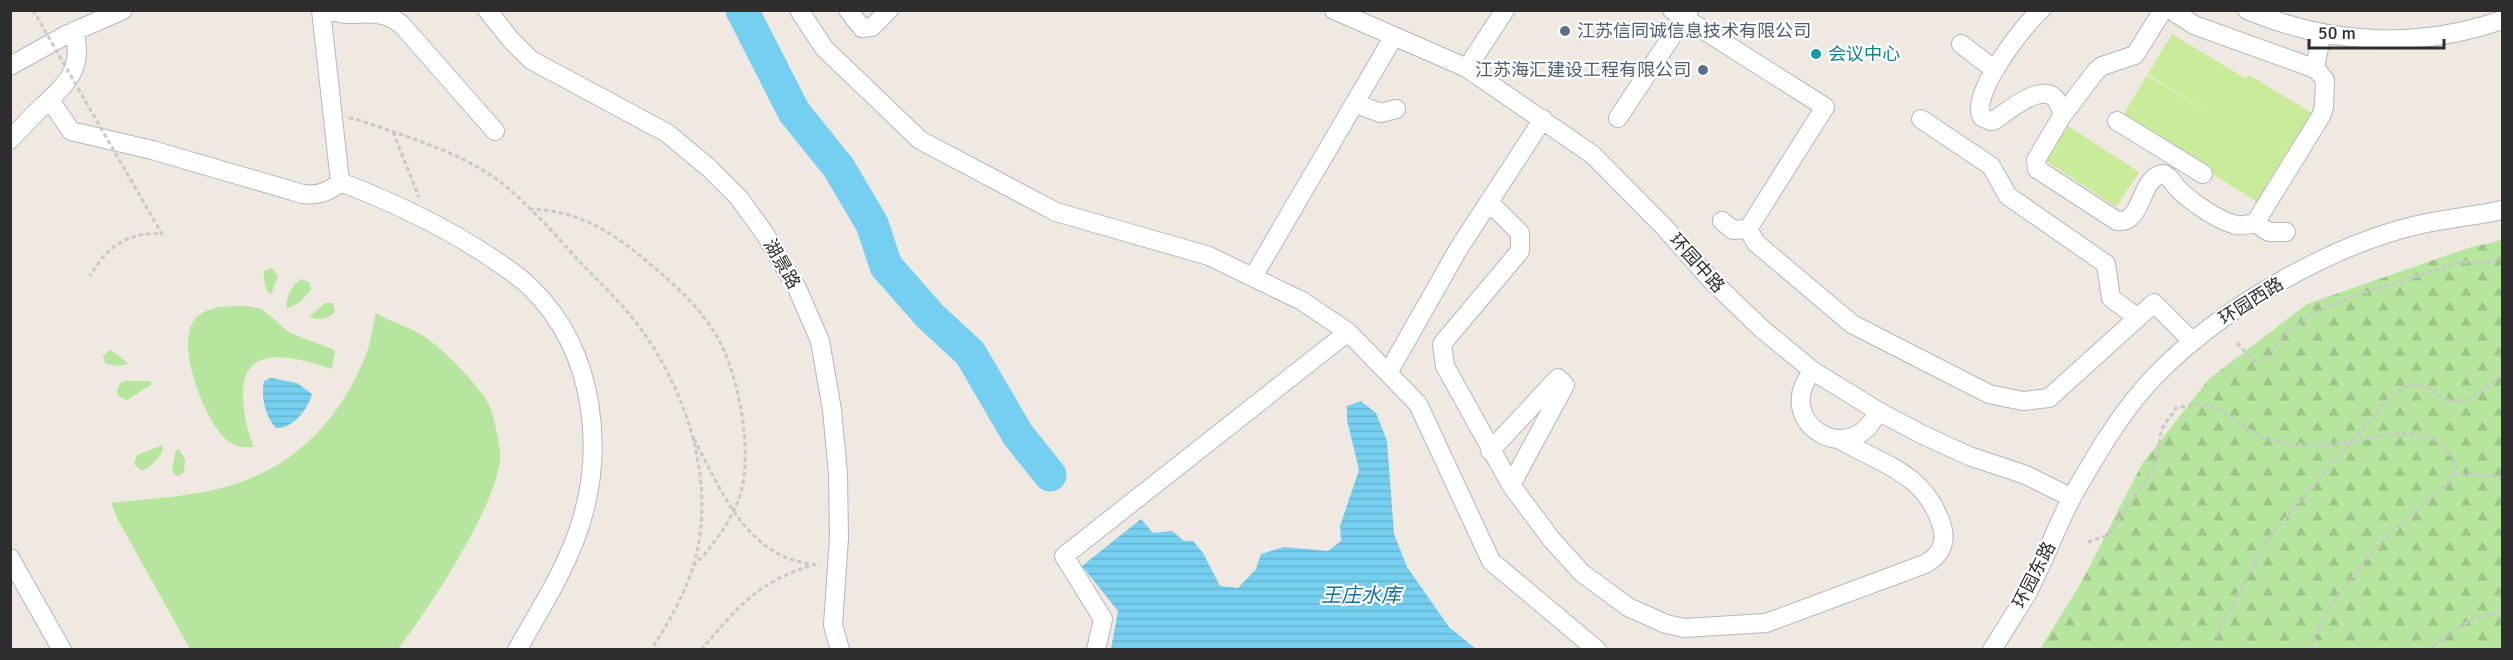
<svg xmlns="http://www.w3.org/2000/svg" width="2513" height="660" font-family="Signika,'Noto Sans SC',sans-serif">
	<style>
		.grass { fill: #b6e59e }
		.forest { fill: url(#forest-firs) }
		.pitch { fill: #c9ec9a }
		.water { fill: url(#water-rules) }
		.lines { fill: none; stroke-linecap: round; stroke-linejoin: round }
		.river { stroke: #75cff0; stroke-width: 33 }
		.minor-casing { stroke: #b4b7c1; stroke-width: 20 }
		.path { stroke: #c9c9c9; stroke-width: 3; stroke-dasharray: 4.5 3; stroke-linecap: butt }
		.minor { stroke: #fff; stroke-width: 18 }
		.path-bridge { stroke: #c9c9c9; stroke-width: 3; stroke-dasharray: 4.5 3; stroke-linecap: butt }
		.service-dot { fill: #5c6f8a; stroke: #fff; stroke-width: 2 }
		.culture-dot { fill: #0f9aa8; stroke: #fff; stroke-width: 2 }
		.labels { text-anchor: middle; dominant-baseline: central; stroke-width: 4.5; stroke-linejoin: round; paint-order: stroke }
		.service-label { font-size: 18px; fill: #4e5e75; stroke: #fff; text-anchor: start }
		.culture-label { font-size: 18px; fill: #0d838f; stroke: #fff; text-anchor: start }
		.street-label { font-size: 18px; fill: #2e2e2e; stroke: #fff }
		.water-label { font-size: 20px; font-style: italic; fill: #0d6fa3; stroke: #fff }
	</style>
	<defs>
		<pattern id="forest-firs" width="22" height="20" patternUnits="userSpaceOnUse" patternTransform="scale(1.5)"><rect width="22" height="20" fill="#b6e59e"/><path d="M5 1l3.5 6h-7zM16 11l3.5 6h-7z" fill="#9dc588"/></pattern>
		<pattern id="water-rules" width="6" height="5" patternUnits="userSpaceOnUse" patternTransform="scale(1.5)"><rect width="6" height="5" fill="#75cff0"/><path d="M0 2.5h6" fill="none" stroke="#66b2ce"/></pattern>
	</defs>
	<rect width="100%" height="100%" fill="#efe9e1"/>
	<path class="grass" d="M272,268L278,276L271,295C265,290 263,280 264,271Z
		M302,279L310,283L311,290L300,302L287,309C285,298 292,283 302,279Z
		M325,303H333L335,311C329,320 318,320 309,317Z
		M247,306L262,309L290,333L335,350L332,369C297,358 241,340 243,397C244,415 247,430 254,447C245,448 236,447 228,441C205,423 174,343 195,319C207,305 230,306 247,306Z
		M376,313C391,322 410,327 425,337C443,349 482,388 490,407C495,420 498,438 500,452C504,496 426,613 398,649H190L118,520L111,503C147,499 198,496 232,485C297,465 340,419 365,357C371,344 372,327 376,313Z
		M111,350L129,364L116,366L105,363L103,355Z
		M126,381H150L152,384L127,400L118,396L117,391L120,383Z
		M163,445C164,455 151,467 142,471L134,464L137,455Z
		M179,449L185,460L184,472L179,476L175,475L172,469L176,450Z"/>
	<path class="forest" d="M2502,240V649H2040L2081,583L2142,464L2209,379L2307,304L2468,248Z"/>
	<path class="pitch" d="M2172,34L2246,79L2249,75L2312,113L2257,202L2122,117L2147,75L2221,121L2148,74Z
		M2068,126L2139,172L2116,207L2046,161Z"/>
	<path class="water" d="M271,378L297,383L312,394C308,409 293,429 276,428C265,415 261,398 264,381Z
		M1361,401L1376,413L1387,441L1394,534L1407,567L1449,627L1476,649H1111L1118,611L1082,566L1141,519L1153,533L1172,531L1184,541H1193L1203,553L1220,586L1238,588L1256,569L1261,554L1284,547L1328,551L1341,541L1340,526L1359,470L1347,420V406Z"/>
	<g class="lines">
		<path class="river" d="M742,10L794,112L839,168L872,224L886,266L930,316L970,353L1018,435L1050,475"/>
		<defs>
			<path id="minor" d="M321,10L340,182C393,202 442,225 490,257C503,266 518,275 530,287C596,351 607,453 576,537C561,577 538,613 517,650
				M329,10C354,21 373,4 401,24L495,131
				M487,10L511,40L531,60L667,133L709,168L739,198L765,234L797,288L820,341L832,410L838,474L839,538L833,625L840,650
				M799,10L824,48L920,140L1056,212L1209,256L1302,301L1348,332L1418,404L1491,561L1597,650
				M848,10L862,28L872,27L889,10
				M1334,10L1467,68L1593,155L1665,228L1711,280L1762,329L1813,371L1878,411L1921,434L1969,456L2026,475L2072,498
				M1672,10L1825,107L1748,229L1756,243L1852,324L1989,394L2023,401L2049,398L2154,303L2192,341
				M2041,10C2023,25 1969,96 1982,117L1991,121L1995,120C2014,106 2056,71 2062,116L2036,160L2037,169L2117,221C2144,224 2139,177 2163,174C2171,176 2173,184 2179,190C2193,203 2217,220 2236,225C2243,226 2249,224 2255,223L2321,116L2324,107L2325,80L2317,70L2305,65L2194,25L2171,10
				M2247,10C2330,45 2418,49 2502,20
				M1961,44L1995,70
				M10,66L66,35L123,10
				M1467,68L1505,10
				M2317,70L2315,66L2322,34
				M50,100L71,131L152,150L303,194C318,196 329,192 340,182
				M1356,104L1381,113L1396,109
				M2062,116L2096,71L2102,66L2135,55L2163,10
				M1618,118L1689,10
				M1921,119L1991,166L2008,196L2106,264L2111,298L2138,318
				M2117,121L2203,174
				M10,140C21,128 32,116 44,105C68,82 84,68 74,31
				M1489,202L1520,233V251L1442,344L1445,366L1511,485L1565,385L1558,378L1490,451
				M1722,221L1733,230L1748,229
				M2255,223L2269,232H2286
				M1253,277L1394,36
				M1813,371C1770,421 1851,472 1878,411
				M1388,373L1459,248L1543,119
				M1511,485L1552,540L1582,573L1628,607L1666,624L1684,628L1766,623L1925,564C1940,556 1947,543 1942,526C1925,472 1882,465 1839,439
				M10,558L62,650
				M1096,650L1103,619L1064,556L1348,332
				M1992,650C2004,630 2017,611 2028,592C2044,561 2056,528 2072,497C2096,455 2123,408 2157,374C2222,308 2331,244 2422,224C2449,218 2476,216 2502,210"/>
		</defs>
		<use href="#minor" class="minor-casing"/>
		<path class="path" d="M349,118C362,120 375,126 388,130C426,143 467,157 499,181C524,200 555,234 576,258C597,280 620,301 638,325C687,391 717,482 694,564C685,594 668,624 651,650
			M393,132L419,197
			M529,209C579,210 614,233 650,264C673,283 697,305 713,330C738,367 753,449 741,492C734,517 713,547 694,565
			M2237,343L2254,361L2267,358L2282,337L2311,314L2357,295L2461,262L2483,263L2502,259
			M694,439C723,494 748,561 820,565
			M2453,474L2489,475L2502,479
			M2088,542L2108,535L2152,471L2158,455L2161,430L2176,408C2184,407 2195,403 2203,404C2229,409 2246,434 2271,440C2285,444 2302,445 2316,445C2359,447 2435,407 2456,467L2450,481L2381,542L2346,585L2326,611L2310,650
			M2216,637L2258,556L2275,530L2392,395C2397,392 2403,388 2409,386C2430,380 2446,410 2468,400C2480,394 2491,381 2502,374
			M701,650C738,607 757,582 813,565
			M2427,650C2445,638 2481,605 2502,616"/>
		<use href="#minor" class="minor"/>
		<path class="path-bridge" d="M33,10L162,234C129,231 106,247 90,276"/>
	</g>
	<g class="service-dot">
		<circle cx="1565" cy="31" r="6"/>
		<circle cx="1703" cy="70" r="6"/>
	</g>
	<circle class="culture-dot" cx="1816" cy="54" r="6"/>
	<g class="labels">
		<g class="service-label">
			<text x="1577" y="31">江苏信同诚信息技术有限公司</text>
			<text x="1691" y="70" text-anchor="end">江苏海汇建设工程有限公司</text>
		</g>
		<g class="culture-label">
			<text x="1828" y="54">会议中心</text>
		</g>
		<g class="street-label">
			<text transform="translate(1697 263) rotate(48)">环园中路</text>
			<text transform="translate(782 264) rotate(60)">湖景路</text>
			<text transform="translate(2251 301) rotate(-32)">环园西路</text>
			<text transform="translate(2034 575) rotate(-63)">环园东路</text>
		</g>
		<g class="water-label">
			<text x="1361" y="595">王庄水库</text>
		</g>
	</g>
	<rect width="2513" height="660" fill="none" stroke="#2e2e2e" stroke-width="24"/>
	<path d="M2309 39v9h135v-9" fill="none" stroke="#2e2e2e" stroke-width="3"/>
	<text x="2318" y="39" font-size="18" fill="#2e2e2e" stroke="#ffffff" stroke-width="4.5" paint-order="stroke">50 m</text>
</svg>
